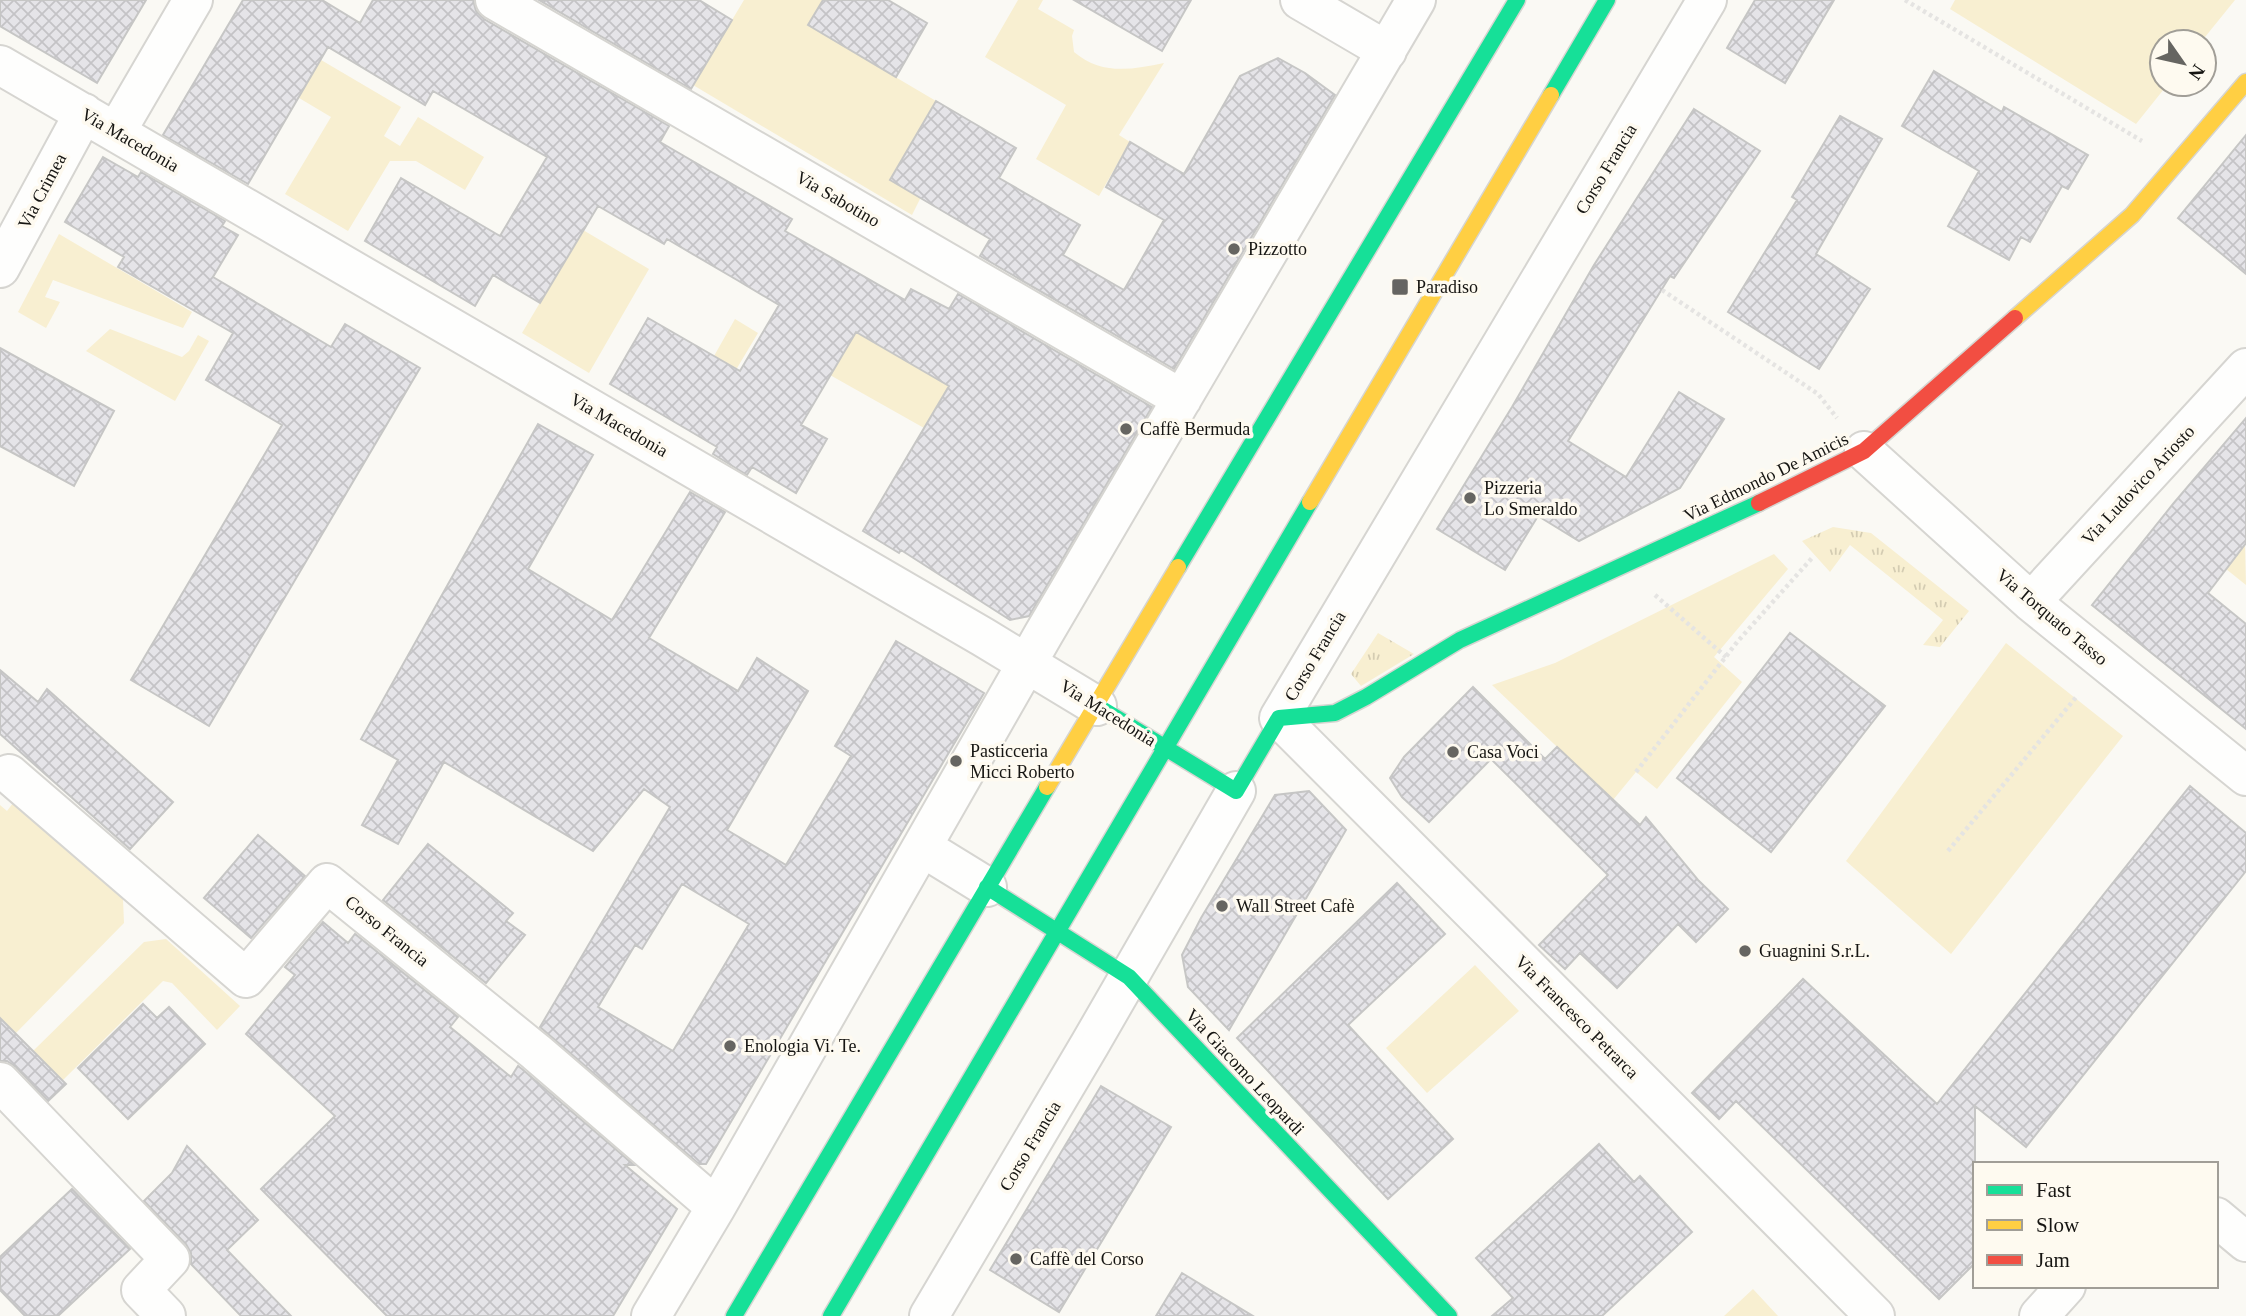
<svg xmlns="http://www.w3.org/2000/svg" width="2246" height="1316" font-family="'Times New Roman',serif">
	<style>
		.grass { fill: url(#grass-tufts) }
		.garden { fill: #f8efd1 }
		.building { fill: url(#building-cross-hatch); stroke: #c6c6c5; stroke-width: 2; fill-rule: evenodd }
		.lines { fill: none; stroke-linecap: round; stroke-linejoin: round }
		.street-casing { stroke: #d6d5d1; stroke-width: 42 }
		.fast-casing { stroke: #d6d5d1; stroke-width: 19 }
		.slow-casing { stroke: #d6d5d1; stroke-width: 19 }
		.jam-casing { stroke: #d6d5d1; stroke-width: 19 }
		.path { stroke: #e5e4e2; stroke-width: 4.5; stroke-dasharray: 3.5 3.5; stroke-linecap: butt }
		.street { stroke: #fefefd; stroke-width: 38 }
		.fast { stroke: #16e098; stroke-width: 16 }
		.slow { stroke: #ffcf43; stroke-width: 16 }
		.jam { stroke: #f24e42; stroke-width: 16 }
		.poi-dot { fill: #666561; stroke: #fefaf0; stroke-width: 2.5 }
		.labels { text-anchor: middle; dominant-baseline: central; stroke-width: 7; stroke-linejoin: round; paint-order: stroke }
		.street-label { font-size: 18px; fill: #161512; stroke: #fefaf0 }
		.poi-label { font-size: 18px; fill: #161512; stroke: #fefaf0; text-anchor: start }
	</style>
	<defs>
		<pattern id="grass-tufts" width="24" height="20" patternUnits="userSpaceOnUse" patternTransform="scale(1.75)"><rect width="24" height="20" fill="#f8efd1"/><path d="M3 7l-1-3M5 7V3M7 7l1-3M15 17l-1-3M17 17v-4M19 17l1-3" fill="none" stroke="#d4ccb2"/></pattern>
		<pattern id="building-cross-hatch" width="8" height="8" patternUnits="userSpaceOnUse" patternTransform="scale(1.75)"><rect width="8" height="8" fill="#e5e4e8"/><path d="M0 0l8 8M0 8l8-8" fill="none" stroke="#c4c3c6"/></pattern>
	</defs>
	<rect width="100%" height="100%" fill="#faf9f4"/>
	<path class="grass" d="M1833,527L1871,533L1969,611L1940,647L1923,645L1943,620L1850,545L1830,572L1802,541Z
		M1378,633L1414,654L1361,686L1351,674Z"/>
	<path class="garden" d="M744,0H823L809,26L936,101L890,179L921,197L912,215L693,85Z
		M1018,0H1043L1038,9L1074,30L1072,36L1074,52C1101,75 1131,70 1164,63L1119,135L1130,142L1099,196L1036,159L1066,105L985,57Z
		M1955,0H2235L2201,42H2162V84H2168L2136,124L1950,9Z
		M316,57L401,107L384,136L400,146L418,117L484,157L465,190L416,161H390L348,231L285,194L331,117L294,95Z
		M583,230L649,269L589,373L522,333Z
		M59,234L192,312L183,328L53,280L45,297L60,302L46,328L18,312Z
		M735,319L758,333L697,435L676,423Z
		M110,329L182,357L189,351L198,335L209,341L175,401L86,351Z
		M855,332L949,386L924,428L830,375Z
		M2246,543L2245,545L2246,585L2226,569Z
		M1774,554L1788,569L1714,657L1742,682L1657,789L1636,772L1613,800L1492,685L1555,663Z
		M2006,643L2123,736L1951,954L1846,861Z
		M13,803L123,899L124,923L15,1034L0,1018V805L7,811Z
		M166,939L240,1006L217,1030L172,983L163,981L62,1081L33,1051L144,942Z
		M1475,965L1519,1011L1427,1093L1386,1048Z
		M1753,1289L1778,1316H1724Z"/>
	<path class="building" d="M0,0H146L97,83L0,26Z
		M243,0H322L360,23L373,0H473L476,11L484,19L669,126L660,142L792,219L785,231L905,300L911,289L949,309L958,294L1152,407L1029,616L1010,620L901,550L899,553L863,531L949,386L856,332L801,425L827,439L796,493L752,467L747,475L713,454L717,447L610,384L648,318L740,371L779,305L737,280L667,239L664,244L598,206L540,303L493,275L475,306L365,241L401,178L500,236L547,157L433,91L425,105L328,47L248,184L163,135Z
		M539,0H699L732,20L691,89Z
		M823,0H888L927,23L896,77L808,25Z
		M1074,0H1191L1162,51Z
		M1755,0H1834L1785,83L1727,48Z
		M1278,58L1305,73L1335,95L1174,369L980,256L990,239L890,180L936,101L1016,148L999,178L1080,225L1063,255L1124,290L1164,220L1106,187L1130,142L1184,174L1240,76Z
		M1934,71L2002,112L2004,107L2088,155L2068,189L2062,186L2030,242L2021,237L2009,260L1948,226L1979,171L1902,126Z
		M1694,109L1760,151L1674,278L1670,276L1568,441L1626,477L1679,392L1724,419L1680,488L1579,541L1538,516L1505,570L1437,529L1512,407L1594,265Z
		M1840,116L1882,139L1816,254L1870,289L1819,369L1728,312L1797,200L1792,197Z
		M2246,135V274L2178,218Z
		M103,157L138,177L141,172L225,221L222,226L238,235L213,277L331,347L345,324L420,368L209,726L131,680L282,425L206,380L233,333L118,267L124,257L65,222Z
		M0,348L114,411L74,486L0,446Z
		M2246,418V543L2208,593L2246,624V729L2092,605L2173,504Z
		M538,424L593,455L528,569L612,620L690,492L725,512L649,638L738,691L757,658L808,691L727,830L786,865L851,756L835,746L896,641L984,693L706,1164H699L540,1027L670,807L644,789L593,851L444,762L398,844L362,825L398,760L361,739ZM682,884L749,924L673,1051L598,1007L635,945L642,949Z
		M1790,633L1885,706L1771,852L1677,778Z
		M0,670L38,702L47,689L173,802L130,849L0,734Z
		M1473,687L1545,759L1557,747L1640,825L1646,817L1698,880L1728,909L1696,942L1678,924L1617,988L1580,953L1565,969L1539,945L1608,875L1491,759L1429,822L1402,797L1390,778L1404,757Z
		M2190,786L2246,833V871L2026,1147L1975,1106V1263L1939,1299L1736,1101L1719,1119L1692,1093L1803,979L1937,1104Z
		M1309,791L1346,830L1229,1030L1188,987L1182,955L1201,918L1275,795Z
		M258,835L305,876L251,938L204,898Z
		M428,844L513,913L506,921L525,935L486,983L383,900Z
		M1397,883L1445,934L1348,1025L1453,1139L1388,1199L1237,1038Z
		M323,922L348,943L355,934L458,1017L450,1027L511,1077L518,1066L522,1069L634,1165H625L677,1209L613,1316H387L261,1189L335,1116L246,1034L295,975L285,967Z
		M143,1004L157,1018L169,1007L205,1044L128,1119L78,1068Z
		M0,1018L66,1084L48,1101L16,1067L7,1061H0Z
		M1101,1086L1171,1127L1059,1312L990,1270Z
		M1599,1144L1634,1182L1640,1176L1692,1232L1602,1316H1492L1513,1298L1476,1258Z
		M187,1146L258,1220L227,1250L291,1316H241L191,1264V1253L186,1244L144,1201L172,1173Z
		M72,1189L130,1249L58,1316H25L0,1290V1257Z
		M1182,1273L1253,1316H1156Z"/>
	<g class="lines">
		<defs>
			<path id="street" d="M495,0L1182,399
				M1300,0L1387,51
				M1707,0L1279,718L1875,1316
				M0,65L983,637L1097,706
				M116,132L193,0
				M0,268L84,113
				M1864,451L2031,602L2246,776
				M2031,602L2246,368
				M9,774L246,978L327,883L536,1052L716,1207
				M922,847L987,887
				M0,1082L170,1259L141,1290L166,1316
				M2216,1217L2246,1242
				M651,1316L716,1207L1043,635L1416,0
				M929,1316L1090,1044L1236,791
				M2039,1316L2066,1286"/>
			<path id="fast" d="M1551,95L1607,0
				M1178,567L1517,0
				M1097,706L1236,791L1279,718L1335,713L1366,697L1460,640L1759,503
				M987,887L1129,977L1449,1316
				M734,1316L1047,787
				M831,1316L1310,502"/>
			<path id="slow" d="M2015,318L2132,215L2246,82
				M1310,502L1551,95
				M1047,787L1178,567"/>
			<path id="jam" d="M1759,503L1864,451L2015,318"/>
		</defs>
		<use href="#street" class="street-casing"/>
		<use href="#fast" class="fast-casing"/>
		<use href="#slow" class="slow-casing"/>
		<use href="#jam" class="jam-casing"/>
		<path class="path" d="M1905,0L2142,141
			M1662,290L1818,394L1837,418
			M1655,595L1726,657
			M1636,772L1738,641L1812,558
			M1948,851L2078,695"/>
		<use href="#street" class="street"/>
		<use href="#fast" class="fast"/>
		<use href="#slow" class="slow"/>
		<use href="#jam" class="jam"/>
	</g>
	<g class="poi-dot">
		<circle cx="1234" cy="249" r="7"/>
		<rect x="1391" y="278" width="18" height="18" rx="3.5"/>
		<circle cx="1126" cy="429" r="7"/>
		<circle cx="1470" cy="498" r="7"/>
		<circle cx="1453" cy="752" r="7"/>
		<circle cx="956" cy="761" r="7"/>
		<circle cx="1222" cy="906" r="7"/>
		<circle cx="1745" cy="951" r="7"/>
		<circle cx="730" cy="1046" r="7"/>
		<circle cx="1016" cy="1259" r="7"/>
	</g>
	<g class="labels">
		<g class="street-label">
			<text transform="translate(130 140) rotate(30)">Via Macedonia</text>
			<text transform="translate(1606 169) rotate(-59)">Corso Francia</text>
			<text transform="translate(42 191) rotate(-62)">Via Crimea</text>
			<text transform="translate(838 199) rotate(30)">Via Sabotino</text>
			<text transform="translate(619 425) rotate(30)">Via Macedonia</text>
			<text transform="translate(1766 477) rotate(-26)">Via Edmondo De Amicis</text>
			<text transform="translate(2138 485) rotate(-47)">Via Ludovico Ariosto</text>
			<text transform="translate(2052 617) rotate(40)">Via Torquato Tasso</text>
			<text transform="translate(1315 656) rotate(-59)">Corso Francia</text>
			<text transform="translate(1108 713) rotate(32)">Via Macedonia</text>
			<text transform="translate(387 931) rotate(39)">Corso Francia</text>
			<text transform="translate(1577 1017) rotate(45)">Via Francesco Petrarca</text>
			<text transform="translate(1245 1072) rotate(47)">Via Giacomo Leopardi</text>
			<text transform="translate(1030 1146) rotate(-59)">Corso Francia</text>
		</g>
		<g class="poi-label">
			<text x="1248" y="249">Pizzotto</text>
			<text x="1416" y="287">Paradiso</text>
			<text x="1140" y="429">Caffè Bermuda</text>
			<text x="1484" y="488">Pizzeria<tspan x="1484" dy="21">Lo Smeraldo</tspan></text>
			<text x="970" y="751">Pasticceria<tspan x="970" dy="21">Micci Roberto</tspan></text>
			<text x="1467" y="752">Casa Voci</text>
			<text x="1236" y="906">Wall Street Cafè</text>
			<text x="1759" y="951">Guagnini S.r.L.</text>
			<text x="744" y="1046">Enologia Vi. Te.</text>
			<text x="1030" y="1259">Caffè del Corso</text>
		</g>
	</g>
	<rect x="1973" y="1162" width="245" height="126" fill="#fefaf0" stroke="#a19e97" stroke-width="2"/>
	<rect x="1987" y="1185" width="35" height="10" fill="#16e098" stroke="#a19e97" stroke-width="2"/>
	<text x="2036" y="1197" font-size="21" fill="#161512">Fast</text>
	<rect x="1987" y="1220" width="35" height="10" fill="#ffcf43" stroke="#a19e97" stroke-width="2"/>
	<text x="2036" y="1232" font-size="21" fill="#161512">Slow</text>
	<rect x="1987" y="1255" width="35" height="10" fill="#f24e42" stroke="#a19e97" stroke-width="2"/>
	<text x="2036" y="1267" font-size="21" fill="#161512">Jam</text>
	<g transform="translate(2183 63) rotate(124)"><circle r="33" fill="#fefaf0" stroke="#a19e97" stroke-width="2"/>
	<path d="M0-5L12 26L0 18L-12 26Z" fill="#666561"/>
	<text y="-10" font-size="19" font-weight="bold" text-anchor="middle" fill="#161512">N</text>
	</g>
</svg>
